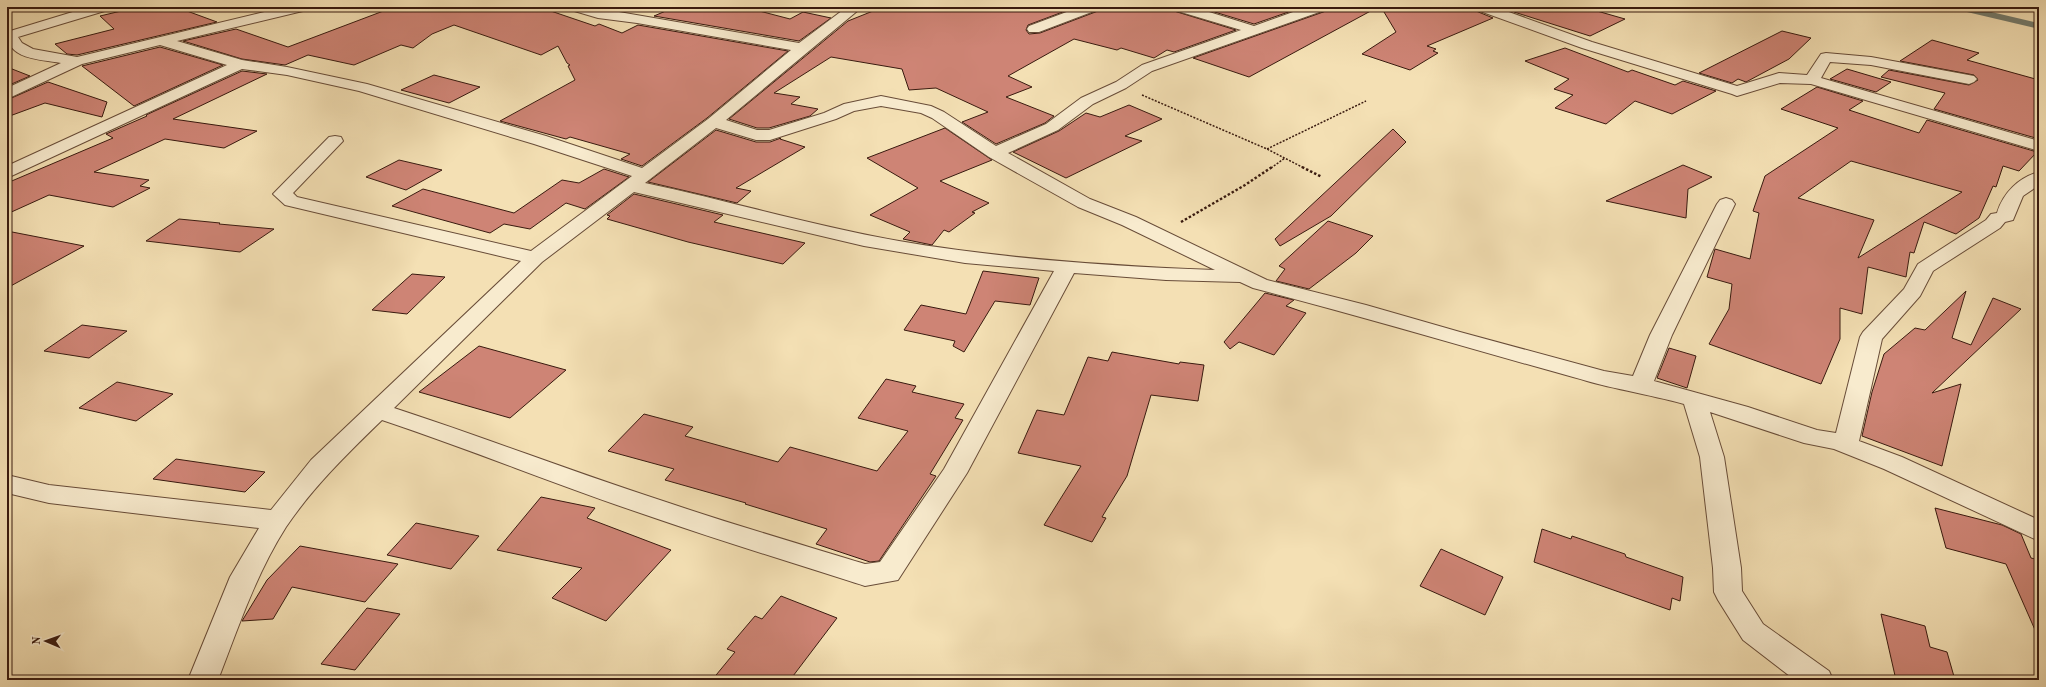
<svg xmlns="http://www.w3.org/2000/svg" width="2046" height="687" font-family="'Old Standard TT',serif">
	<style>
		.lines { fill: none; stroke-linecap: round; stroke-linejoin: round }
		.stream { stroke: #747c6e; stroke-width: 5.5 }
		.building { fill: #ce8475; stroke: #391a0f; fill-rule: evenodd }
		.minor-casing { stroke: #684c38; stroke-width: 2 }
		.path-far1 { stroke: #391a0f; stroke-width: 1.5; stroke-dasharray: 2 1.5; stroke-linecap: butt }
		.path { stroke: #391a0f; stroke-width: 2.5; stroke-dasharray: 2.5 2; stroke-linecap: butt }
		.minor { fill: #f8ebce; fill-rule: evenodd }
	</style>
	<rect width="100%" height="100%" fill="#f4e0b4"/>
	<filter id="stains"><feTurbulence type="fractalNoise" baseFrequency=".005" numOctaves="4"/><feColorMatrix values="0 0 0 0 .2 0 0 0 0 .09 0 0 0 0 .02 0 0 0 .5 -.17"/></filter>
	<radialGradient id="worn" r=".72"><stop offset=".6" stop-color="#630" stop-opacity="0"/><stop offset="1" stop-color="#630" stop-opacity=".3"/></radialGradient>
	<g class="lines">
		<path class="stream" d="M1958,7L2039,26"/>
	</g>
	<path class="building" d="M138,7H176L217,22L77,55L67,54L55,44L114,29L100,16Z
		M394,7H539L595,26L599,24L622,33L638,25L788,51L707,118L642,166L621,159L630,154L570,137L566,139L500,121L575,80L568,66L570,65L567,63L558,46L541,55L454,25L432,34L413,48L401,45L354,65L308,55L285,65L242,59L183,41L236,29L288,47Z
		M675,7H744L790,19L803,12L831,18L799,41L654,16Z
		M883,7H1076L1028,25L1026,30L1029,34L1040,33L1098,11L1100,7H1171L1174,11L1236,30L1174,52L1167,50L1154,58L1121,48L1117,50L1074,39L1008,76L1032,87L1006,97L1054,116L1045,123L996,144L962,122L988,112L936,88L909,90L902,69L831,57L774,93L800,97L791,104L818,109L810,116L769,128H757L729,119L848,21Z
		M1198,7H1303L1254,24Z
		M1328,7H1378L1249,77L1193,58L1326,11Z
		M1381,7H1474L1476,11L1493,18L1427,46L1436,49L1433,51L1438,53L1410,70L1362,54L1396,32Z
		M1499,7H1583L1625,19L1590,36L1514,12V9L1509,11Z
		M1782,31L1811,38L1789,59L1746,82L1738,79L1732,83L1699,73Z
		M1932,40L1979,53L1967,60L2039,80V139L1934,109L1945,93L1881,77L1889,70L1969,85L1978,80L1974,75L1900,61Z
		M160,47L223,65L134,106L82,66Z
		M1565,48L1628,72L1632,70L1675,85L1683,81L1716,91L1672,114L1635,101L1606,124L1555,108L1573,95L1554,89L1569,79L1525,61Z
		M7,67L30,76L7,86Z
		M1847,69L1891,82L1876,92L1830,79Z
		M242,71L267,74L173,119L257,131L224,148L165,139L94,172L149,180L140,186L150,188L113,207L49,195L7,214V183L113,138L106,134L147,116L146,115Z
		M434,75L480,87L449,103L401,90Z
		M48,82L107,102L102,117L45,103L7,117V100Z
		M1817,87L1863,101L1849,110L1919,133L1927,120L2037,152L2019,171L2003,166L1996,187L1993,186L1979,218L1956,234L1924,222L1914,253L1910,252L1906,277L1868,267L1862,314L1840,308V339L1821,384L1709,344L1729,309L1732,284L1707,277L1715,249L1750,259L1759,213L1753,211L1765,176L1838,128L1781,109ZM1851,161L1962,192L1858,258L1874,220L1798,198Z
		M1129,105L1162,119L1125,136L1142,141L1066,178L1013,152L1059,131L1086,113L1100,117Z
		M945,128L992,160L940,181L989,203L972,212L975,213L949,232L944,230L932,245L903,239L910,232L870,215L918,188L867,158Z
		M1393,129L1406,142L1331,216L1280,246L1275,239Z
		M716,130L756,142H770L781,138L780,139L805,147L736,188L751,191L737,203L648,182Z
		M399,160L442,170L406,190L366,177Z
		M1683,165L1712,177L1688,189L1686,218L1606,201Z
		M604,169L629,177L585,209L566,203L530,229L504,224L490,233L392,206L423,189L514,213L562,180L579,183Z
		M634,194L723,215L714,222L805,243L783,264L688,242L607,219L610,216L607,215Z
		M179,219L220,223L219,224L274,229L240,252L146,241Z
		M1328,221L1373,236L1356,253L1309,289L1276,281L1285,269L1279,266Z
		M7,231L84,246L7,288Z
		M983,271L1039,278L1030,305L995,301L964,352L953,346L955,341L904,330L921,305L966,314Z
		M412,274L445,277L407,314L372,310Z
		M1966,291L1952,338L1971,345L1993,298L2021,309L1932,393L1961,384L1942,466L1862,436L1872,392L1884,354L1915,328L1925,330Z
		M1265,293L1294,300L1286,306L1306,313L1274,355L1239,342L1230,349L1224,342Z
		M82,325L127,331L89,358L44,351Z
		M479,346L566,370L510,418L419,392Z
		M1669,348L1696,356L1687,388L1657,378Z
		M1112,352L1179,364L1180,362L1204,365L1198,401L1151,395L1127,476L1102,517L1106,518L1092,542L1044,525L1081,466L1018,453L1037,410L1064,415L1088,357L1108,361Z
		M886,379L916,386L912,392L964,404L955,418L963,420L930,474L936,476L879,561L870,562L816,544L827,529L745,504L746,503L665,480L674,469L608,451L644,414L693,427L685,436L778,462L790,447L877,471L908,431L858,418Z
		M117,382L173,394L136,421L79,408Z
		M176,459L265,472L245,492L153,479Z
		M541,497L595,508L587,518L671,550L606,621L552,598L582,568L497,550Z
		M1935,508L2002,525L2021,534L2031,558L2039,560V639L2006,564L1946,548Z
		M416,523L479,536L451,569L387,555Z
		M1542,529L1571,539L1572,536L1625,554L1626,557L1683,577L1680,601L1672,598L1670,610L1534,562Z
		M300,546L398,564L365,602L292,587L273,619L242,621L267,580Z
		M1441,549L1503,577L1485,615L1420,586Z
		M781,596L837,618L790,680H712L735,652L727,649L755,616L762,619Z
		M367,608L400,614L355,670L321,664Z
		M1881,614L1925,626L1930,647L1947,652L1955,680H1896Z"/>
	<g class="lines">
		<defs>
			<path id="minor" d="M89,7H110L108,10L18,37L22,43L33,49L77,57L285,7H309L307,10L177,41L242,60L287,67L367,84L546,136L642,168L708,119L791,50L637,23L598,18L571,10L569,7H590L799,43L847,7H862L726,120L757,130H769L824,113L844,104L881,96L931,106L944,112L996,146L1046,124L1081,98L1116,82L1142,65L1241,30L1174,10L1172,7H1193L1254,26L1307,7H1327L1325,10L1152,71L1126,88L1093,104L1058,130L1008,153L1090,199L1136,217L1267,280L1366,305L1460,332L1604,371L1633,376L1650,335L1717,204L1720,200L1726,198L1732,200L1735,204L1672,335L1654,381L1748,407L1817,430L1836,433L1860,337L1863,332L1904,289L1918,264L1986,220L1991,214L1997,213C2003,193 2019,177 2039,172V185L2023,196L2013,220L2005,222L2000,228L1933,271L1920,296L1882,339L1859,441L1902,457L2039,520V541L1884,469L1834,449L1804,443L1710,412L1724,457L1741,568L1742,591L1763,624L1829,671L1833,680H1795L1743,640L1718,600L1714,592L1713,568L1700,457L1684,404C1652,395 1619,390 1587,381C1475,350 1365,317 1253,288L1240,282L1166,280L1074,273L967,473L898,580L865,586C793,563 721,541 649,516C559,486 472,450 382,420C348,453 313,487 286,527C256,574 238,628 218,680H188L230,577L259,528L49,503L7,493V475L49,485L271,510L311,460L521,261L285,205L273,194L329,137L335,136L341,137L343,141L293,193L297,197L531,251L632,176L534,144L359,91L287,75L242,69L7,178V166L227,65L160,45L82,64L7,99V88L61,63C39,59 7,60 7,32ZM881,106L921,113L932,118L989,157L1078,207L1122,225L1215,270C1110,266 1003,259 899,241C813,226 730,201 645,183L716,128L756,140H770L836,119L854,111ZM634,192L864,246L965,263L1054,271L944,469L880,562L865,564C800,544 734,525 669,503C576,473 486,438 394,408L542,262Z
				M1080,7H1099L1097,10L1039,32H1029L1027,29L1029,26Z
				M1475,7H1495L1592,42L1737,86L1779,73L1807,75L1821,54L1826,53L1871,57L1974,76L1977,79L1974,82L1969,84L1871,65L1830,62L1821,78L2039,141V151L1811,84L1780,83L1737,96L1732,94L1582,48L1477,10Z"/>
		</defs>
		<use href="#minor" class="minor-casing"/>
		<path class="path-far1" d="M1142,95L1267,149L1304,168
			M1267,149L1366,101
			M1271,168L1285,158"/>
		<path class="path" d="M1302,167L1322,177
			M1181,222L1245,185L1272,167"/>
		<use href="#minor" class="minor"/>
	</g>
	<rect width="2046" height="687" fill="none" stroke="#f4e0b4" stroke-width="24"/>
	<rect x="8" y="8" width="2030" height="671" fill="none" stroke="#391a0f" stroke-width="2"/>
	<rect x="12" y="12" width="2022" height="663" fill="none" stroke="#391a0f"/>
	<g transform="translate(46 641) rotate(272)" stroke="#f8ebce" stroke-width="3" paint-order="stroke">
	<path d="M0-3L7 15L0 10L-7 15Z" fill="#391a0f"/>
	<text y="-6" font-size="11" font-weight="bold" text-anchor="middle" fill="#391a0f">N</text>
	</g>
	<rect width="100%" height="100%" filter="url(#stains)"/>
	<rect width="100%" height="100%" fill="url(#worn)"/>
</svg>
